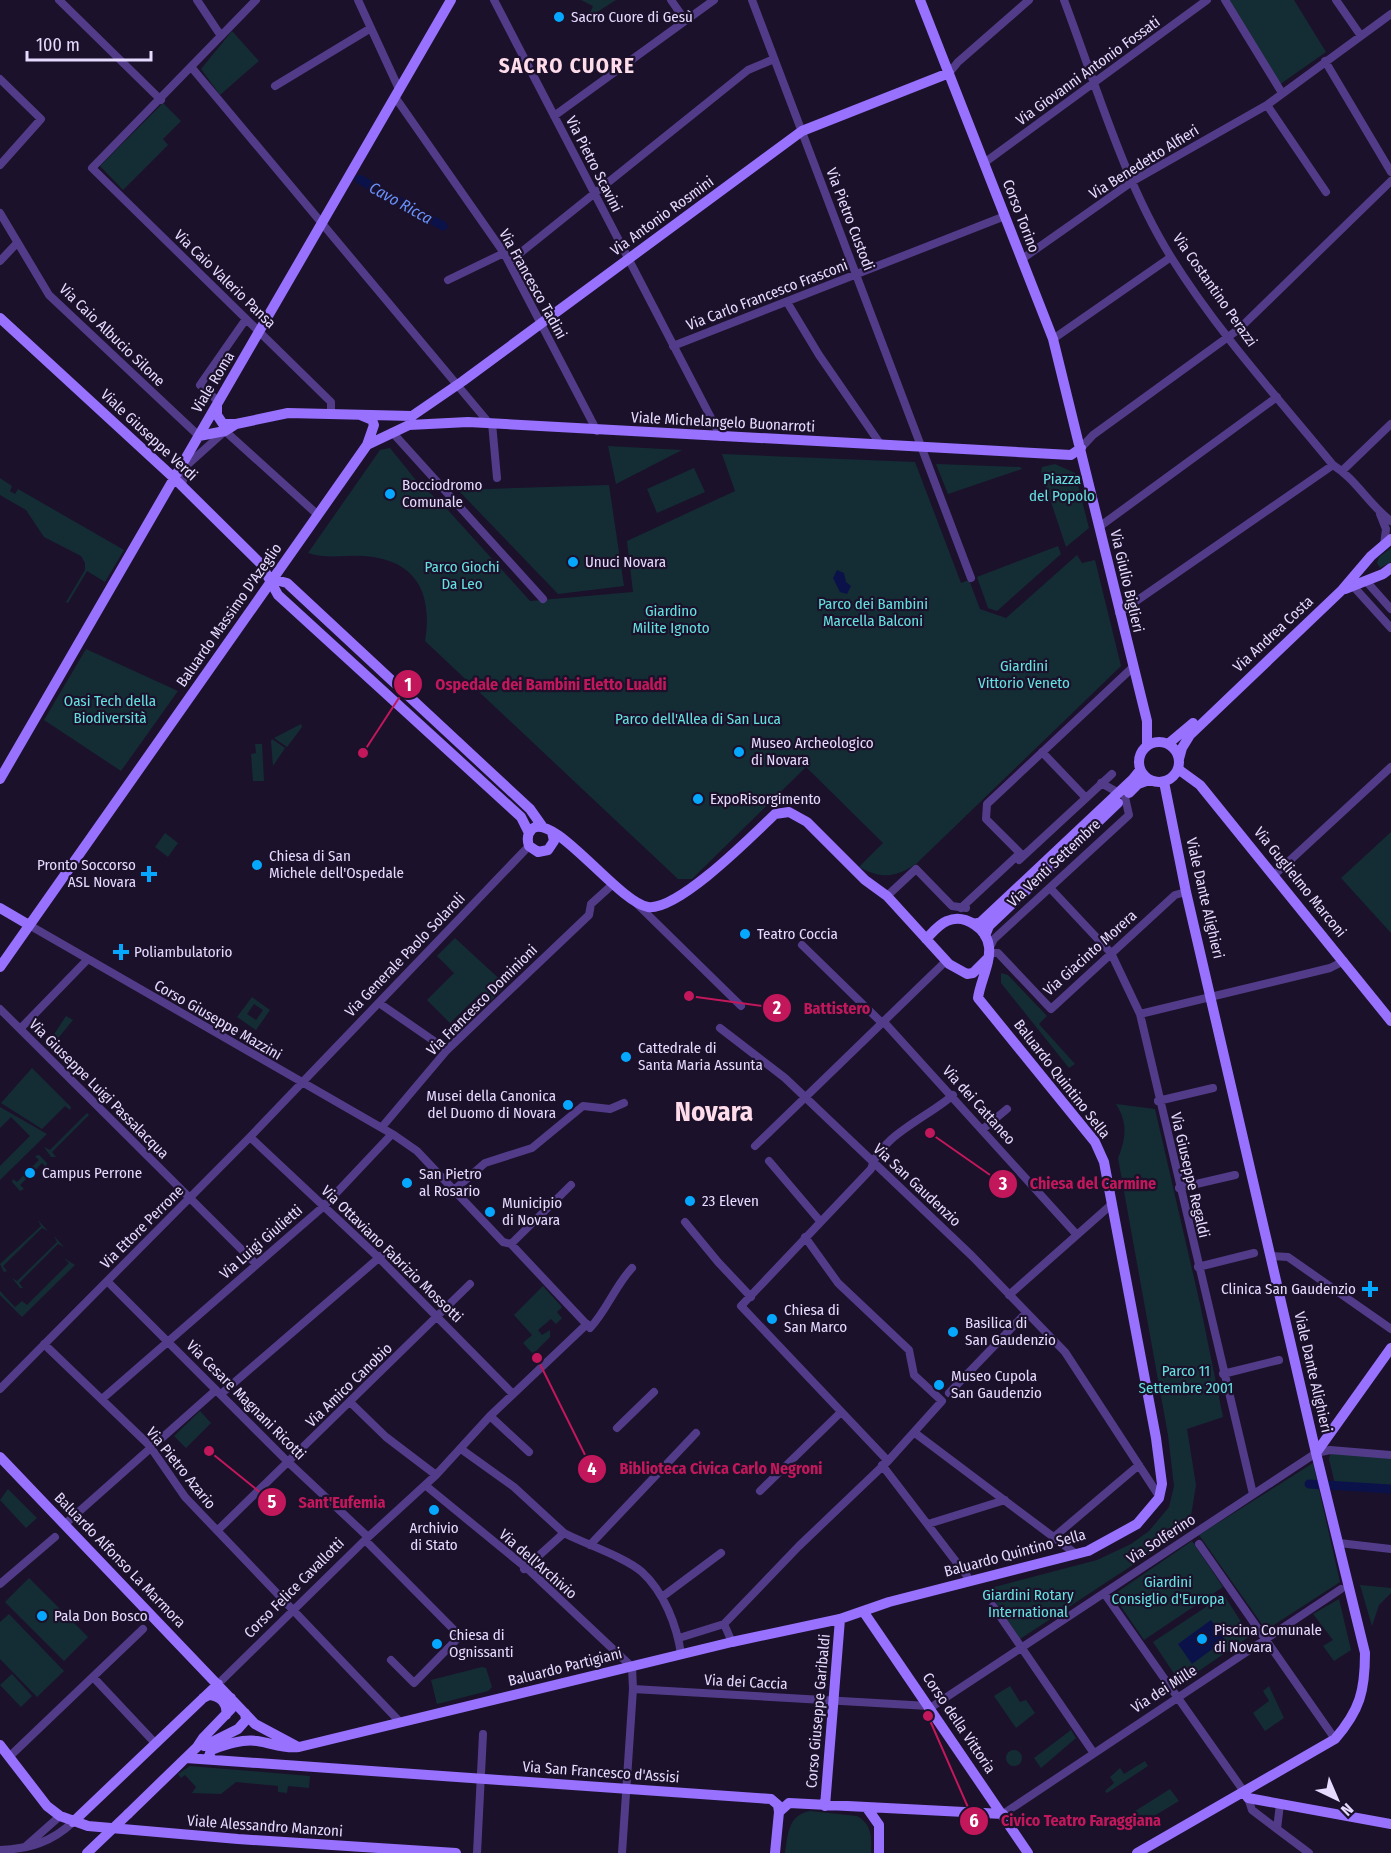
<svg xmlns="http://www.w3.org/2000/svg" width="1391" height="1853" font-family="'Fira Sans Condensed',sans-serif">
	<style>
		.green { fill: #142d34; fill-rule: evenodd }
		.water { fill: #0b1249 }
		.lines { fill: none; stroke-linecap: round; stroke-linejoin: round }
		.canal { stroke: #0b1249; stroke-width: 9 }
		.street { stroke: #523c89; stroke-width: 8 }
		.secondary { stroke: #9871ff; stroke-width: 10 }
		.secondary-bridge { stroke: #9871ff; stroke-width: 10 }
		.poi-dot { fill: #06a8ff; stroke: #1b112a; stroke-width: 2 }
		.labels { text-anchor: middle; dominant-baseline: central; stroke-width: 4.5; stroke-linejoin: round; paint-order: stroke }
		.poi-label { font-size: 15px; fill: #e7daff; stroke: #1b112a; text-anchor: start }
		.street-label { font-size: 15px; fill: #e7daff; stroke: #1b112a }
		.park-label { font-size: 15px; fill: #64e1e1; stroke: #1b112a }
		.water-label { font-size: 16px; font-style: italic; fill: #6893ff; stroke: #1b112a }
		.district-label { font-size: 21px; font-weight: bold; letter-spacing: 1.5px; fill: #ffdcea; stroke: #1b112a }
		.town-label { font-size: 27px; font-weight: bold; fill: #ffdcea; stroke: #1b112a }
		.leader { fill: none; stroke: #c2185b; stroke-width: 2 }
		.callout-dot { fill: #c2185b; stroke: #1b112a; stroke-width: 2 }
		.mark-label { font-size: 18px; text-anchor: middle; font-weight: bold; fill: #fff }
		.callout-label { font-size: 16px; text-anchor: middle; font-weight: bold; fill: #c2185b; stroke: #1b112a; stroke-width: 4.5; stroke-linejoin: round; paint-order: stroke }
	</style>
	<rect width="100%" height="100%" fill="#1b112a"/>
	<path class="green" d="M581,0H616L594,14L590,13L593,6Z
		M1228,0H1294L1326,52L1279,85Z
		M232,31L259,61L220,95L201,69Z
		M163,103L181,121L163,139L168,145L123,190L100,166Z
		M608,446L682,450L616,484Z
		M390,448L415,479L447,509L530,601L633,592L627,541L735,491L722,454L915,462L961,583L969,580L980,609L1006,618L1077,555L1082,563L1095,560L1121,666L916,864C894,878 882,879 859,867L883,843L806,767L692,879H678L425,641C433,593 416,559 363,556C344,555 327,559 308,553L380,450Z
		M936,464L1020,467L1022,469L948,494Z
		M1055,464L1075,473L1089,528L1066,547L1041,472L1042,467Z
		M694,468L705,492L657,513L647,489Z
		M0,478L12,486L10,491L15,494L18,489L124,550L105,582L87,571L68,603L66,602L85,570V563L81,556L44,537L26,510L0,495Z
		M609,485L624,586L558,594L458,490Z
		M1058,546L1061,554L997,611L988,608L977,577Z
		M1391,548V562L1380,568L1377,563L1379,557Z
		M86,649L178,691L121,771L44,720Z
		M301,724L302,727L287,747L274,738Z
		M272,739L285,748L273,766L271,741Z
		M255,744H262L264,781H253L251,754L256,753Z
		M1391,832V933L1341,878Z
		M165,833L178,843L168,857L155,847Z
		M455,938L506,985L491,1001L482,992L450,1023L427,1000L454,973L437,956Z
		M1001,973L1008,975L1047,1016L1039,1024L1075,1064L1069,1068L1001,983Z
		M252,997L270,1010L256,1030L237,1017ZM254,1004L263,1010L256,1020L247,1014Z
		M66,1016L73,1020L50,1048L47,1045Z
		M32,1068L71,1107L70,1110L65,1106L42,1129L1,1103Z
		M1116,1104L1155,1109L1200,1304L1223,1417L1187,1429L1196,1485L1189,1528L1020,1639L987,1589L1097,1560L1131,1544L1149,1531L1169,1507L1174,1486L1168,1435L1118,1158C1126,1138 1128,1123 1116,1104Z
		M0,1107L47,1134L0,1180V1166L30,1136L11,1117L0,1128Z
		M87,1113L89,1115L52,1152L56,1157H51L44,1147L50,1150Z
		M39,1155L47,1163L46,1167L42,1163L20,1185L24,1189L20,1191L12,1182L13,1179L17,1182L39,1160L35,1156Z
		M38,1220L48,1231L42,1228L3,1266L7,1271L4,1272L0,1264L41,1226Z
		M54,1236L64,1247L58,1244L19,1283L23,1288H20L12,1278L17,1281L57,1242Z
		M64,1258L75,1265L22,1317L0,1295V1291L15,1307L22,1301L27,1305L69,1263Z
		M543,1286L562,1307L557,1312L562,1318L556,1324L551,1319L538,1330L542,1335L550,1330V1337L533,1354L523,1343L532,1335L514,1315Z
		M200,1411L211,1423L186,1448L174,1436Z
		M1331,1451L1391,1459V1488L1335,1484L1329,1459Z
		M1313,1463L1340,1582L1266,1630L1199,1535Z
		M8,1489L37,1518L26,1528L0,1500Z
		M1192,1541L1223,1587L1144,1640L1113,1595Z
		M29,1578L88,1637L64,1661L5,1602Z
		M1360,1585L1391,1588V1593L1379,1605L1372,1626Z
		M1224,1595L1250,1636L1184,1681H1179L1153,1642Z
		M1339,1599L1351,1650L1334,1661L1323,1646L1333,1640L1313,1614Z
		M9,1614L64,1671L37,1697L0,1659V1622Z
		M482,1667L486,1668L492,1687L488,1691L437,1704L431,1680Z
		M12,1674L32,1696L21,1707L0,1685Z
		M1010,1686L1020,1702L1026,1700L1035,1713L1016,1728L994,1696Z
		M1269,1686L1284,1718L1265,1731L1253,1713L1269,1701L1263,1691Z
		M1071,1730L1076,1738L1041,1768L1034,1758Z
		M1006 1758a8 8 0 1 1 16 0a8 8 0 1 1-16 0Z
		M1145,1761L1148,1766L1107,1793L1105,1791L1114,1783L1110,1777L1120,1768L1124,1774Z
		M190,1766L310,1776L309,1788L288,1786L287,1793L278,1792V1786L236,1782L221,1794L192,1793L196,1787L185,1775L181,1778L178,1774Z
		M1170,1789L1179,1801L1139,1825L1132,1813Z
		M810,1811L857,1816C872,1824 872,1838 871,1853H785C788,1834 788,1815 810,1811Z"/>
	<path class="water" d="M837,570L844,573L846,582L851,586L847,594L840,592L833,578Z
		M1211,1620L1225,1640L1192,1664L1178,1644Z"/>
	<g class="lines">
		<path class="canal" d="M359,179L443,226
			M1309,1484L1391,1489"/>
		<path class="street" d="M59,0L161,100
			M197,0L221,36
			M256,0L92,168L331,402V414
			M358,0L399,89
			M494,0L721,437
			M671,0L685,20
			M752,0L971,578
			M1064,0C1095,82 1124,182 1171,257C1217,331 1278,398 1333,465C1356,479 1369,505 1391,521
			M1225,0L1282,93
			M1336,0L1361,36
			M1325,61L1391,172
			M192,68L489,423
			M949,73L958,62L1029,0
			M0,79L41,119L0,165
			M275,86L371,28
			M395,97L504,253L597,431
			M1267,105L1326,192
			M554,116L714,0
			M984,163L1207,0
			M0,213L49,295L199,436
			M1022,259L1133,181L1267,105L1391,14
			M0,261L17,243
			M509,262L748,70L774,59
			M448,280L504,253
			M787,302L819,355L881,445
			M1053,339L1171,257
			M673,346L1005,216
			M219,402L200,385L246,319
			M492,423L497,478
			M392,432L543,599
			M1081,448L1093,435L1239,329L1391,181
			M1342,471L1391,424
			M182,485L186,466L225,431L318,515
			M1380,514L1386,529L1384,545
			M1099,527L1277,397
			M1366,581L1391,609
			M1353,586L1391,628
			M1119,613L1333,465
			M1042,752L1086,798
			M1101,783L1119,793
			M1019,860L1112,774
			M1273,876L1391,767
			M1050,888L1111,953L1140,1014L1253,1494
			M887,896L916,869L952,906L966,908
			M636,903L741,1006
			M961,908L1017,856H1023L986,819L987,804L1132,668
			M29,925L394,1135L417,1151L503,1242L511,1244L590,1328C607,1310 615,1286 632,1268
			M802,945L882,1023
			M989,949L994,939L1129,815L1125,797
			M988,953H998L1051,1009L1175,895L1186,892
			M379,1003L447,1050
			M0,1009L256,1264
			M1140,1014L1330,968L1344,961
			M883,1021L1077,1235
			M720,1028L785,1078L972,1256L1065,1352L1159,1496
			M20,1029L88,959
			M1158,1101L1213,1088
			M382,1127L447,1050L589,915L591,904L612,885
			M983,1129L1007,1109
			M250,1137L379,1258L513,1394
			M755,1146L946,961
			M769,1161L820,1221
			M1179,1188L1235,1175
			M454,1190L485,1163L532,1148L583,1106L610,1109L624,1103
			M685,1222L718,1262L751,1297
			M511,1244L571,1185
			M1271,1256L1288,1257L1391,1329
			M1198,1267L1254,1253
			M107,1281L286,1460L368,1537
			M1009,1295L1112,1204
			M44,1344L149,1445L185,1497L400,1722
			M1223,1374L1279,1360
			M0,1389L250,1137L529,846
			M949,1393L1026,1313
			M221,1394L381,1256
			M102,1399L324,1206L392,1134
			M351,1403L386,1437L436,1475
			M490,1416L529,1452
			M617,1428L654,1392
			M915,1433L1076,1554
			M461,1449L514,1487L564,1533
			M888,1461L741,1306L871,1169C878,1137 930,1116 953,1095
			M882,1465L967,1576
			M425,1485L530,1571L632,1667L633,1689L622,1853
			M760,1491L841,1412
			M65,1524L216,1390
			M928,1524L1005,1500
			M219,1529L470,1284
			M1054,1537L1139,1465
			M365,1540L460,1636L414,1683L391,1660
			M1339,1543L1391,1549
			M1199,1544L1335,1739
			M590,1545L696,1433
			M524,1569L564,1533C585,1544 625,1557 642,1572C664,1592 677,1626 681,1654
			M0,1584L55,1537
			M1104,1593L1245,1793
			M662,1597L721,1553
			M993,1606L1093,1752
			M724,1624L732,1642
			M679,1638L724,1624L799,1546L888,1461L942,1401L914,1375L909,1350L838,1283L805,1237
			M93,1677L155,1743
			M218,1684L365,1540L436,1475L490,1416L587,1324
			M633,1689L929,1706
			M930,1708L1316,1453L1330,1450L1391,1455
			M9,1757L143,1629
			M1248,1798L1252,1810L1277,1829L1280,1804
			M1003,1814L1341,1589
			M1277,1829L1309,1853
			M25,1847L60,1816
			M0,1850C29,1849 52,1842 73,1822
			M477,1853L483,1734"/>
		<path class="secondary" d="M920,0L1053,339L1147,721V745
			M0,318L174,478L261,564L278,595L521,817L529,833
			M217,406V415L223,424H236L288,413L412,416L463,381L802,131L949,73
			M199,436L225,431L236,424
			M367,445L409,425L468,422L1071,455L1081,448
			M272,579L287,583L530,809L542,826
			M1345,589L1383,574L1391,568
			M1139 762a20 20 0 1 1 40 0a20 20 0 1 1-40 0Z
			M1168,744L1193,723
			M1179,759L1182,748L1190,735L1342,590L1371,556L1391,539
			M1178,769L1200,785L1391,1021
			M0,779L451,0
			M1129,793L1138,784L1149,780
			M552,832L554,841L548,850L538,852L529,846C527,840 527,834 532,829C553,811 619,903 648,907C678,911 752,836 775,814L789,812L807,822L865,880L887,896L949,964L967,974L973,973L987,959
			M0,908L29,925
			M973,924L981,922L1132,780L1140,770
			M985,936L989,926L1118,803
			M0,967L367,445L374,425L372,420L360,415
			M1316,1453L1391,1348
			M0,1457L255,1724L298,1747
			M863,1611L1028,1853
			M203,1698L209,1695C221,1696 228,1704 226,1715
			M0,1745L47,1806L60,1816L88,1826L238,1839L456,1853
			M204,1746L238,1729L246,1720L245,1713
			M186,1758L771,1799L778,1805L779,1812L775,1853
			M213,1760L209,1756L211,1750C225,1745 241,1739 257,1741C272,1743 283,1749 299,1747L732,1642L840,1619L889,1602L1088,1551L1137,1524L1159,1498L1162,1484L1156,1438L1104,1162L1095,1142L978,998C980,982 991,963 989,947C987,929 965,913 947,921C939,924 932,933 926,939
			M1245,1793L1248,1798L1391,1824
			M825,1806L840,1619
			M867,1808L879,1825V1853
			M779,1812L789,1803L1003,1814
			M128,1814L197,1747L203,1738L231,1709V1698
			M73,1822L218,1684
			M1137,1853L1335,1739C1360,1710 1365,1691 1365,1653L1316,1453L1186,892L1164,782"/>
		<path class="secondary-bridge" d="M87,1853L128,1814"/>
	</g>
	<g class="poi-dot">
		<circle cx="559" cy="17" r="6"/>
		<circle cx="390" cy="494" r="6"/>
		<circle cx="573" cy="562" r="6"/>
		<circle cx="739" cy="752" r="6"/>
		<circle cx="698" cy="799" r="6"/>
		<circle cx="257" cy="865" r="6"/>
		<path d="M146 865h6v6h6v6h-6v6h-6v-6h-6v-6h6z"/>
		<circle cx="745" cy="934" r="6"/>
		<path d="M118 943h6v6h6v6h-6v6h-6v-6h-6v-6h6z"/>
		<circle cx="626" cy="1057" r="6"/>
		<circle cx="568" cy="1105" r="6"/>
		<circle cx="30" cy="1173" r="6"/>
		<circle cx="407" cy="1183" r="6"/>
		<circle cx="690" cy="1201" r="6"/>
		<circle cx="490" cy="1212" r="6"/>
		<path d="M1367 1280h6v6h6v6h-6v6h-6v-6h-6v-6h6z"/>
		<circle cx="772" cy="1319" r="6"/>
		<circle cx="953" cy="1332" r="6"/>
		<circle cx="939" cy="1385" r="6"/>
		<circle cx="434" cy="1510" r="6"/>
		<circle cx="42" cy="1616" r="6"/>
		<circle cx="1202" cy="1639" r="6"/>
		<circle cx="437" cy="1644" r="6"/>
	</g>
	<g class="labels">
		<g class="poi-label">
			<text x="571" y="17">Sacro Cuore di Gesù</text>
			<text x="402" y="485">Bocciodromo<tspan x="402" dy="17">Comunale</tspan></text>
			<text x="585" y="562">Unuci Novara</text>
			<text x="751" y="743">Museo Archeologico<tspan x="751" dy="17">di Novara</tspan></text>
			<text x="710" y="799">ExpoRisorgimento</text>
			<text x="269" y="856">Chiesa di San<tspan x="269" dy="17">Michele dell'Ospedale</tspan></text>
			<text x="136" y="865" text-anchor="end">Pronto Soccorso<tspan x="136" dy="17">ASL Novara</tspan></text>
			<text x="757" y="934">Teatro Coccia</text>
			<text x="134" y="952">Poliambulatorio</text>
			<text x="638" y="1048">Cattedrale di<tspan x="638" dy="17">Santa Maria Assunta</tspan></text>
			<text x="556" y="1096" text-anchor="end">Musei della Canonica<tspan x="556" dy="17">del Duomo di Novara</tspan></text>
			<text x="42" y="1173">Campus Perrone</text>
			<text x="419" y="1174">San Pietro<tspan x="419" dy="17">al Rosario</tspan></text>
			<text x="702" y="1201">23 Eleven</text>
			<text x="502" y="1203">Municipio<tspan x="502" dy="17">di Novara</tspan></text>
			<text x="1356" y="1289" text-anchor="end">Clinica San Gaudenzio</text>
			<text x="784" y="1310">Chiesa di<tspan x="784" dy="17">San Marco</tspan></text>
			<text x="965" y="1323">Basilica di<tspan x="965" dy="17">San Gaudenzio</tspan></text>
			<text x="951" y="1376">Museo Cupola<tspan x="951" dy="17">San Gaudenzio</tspan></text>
			<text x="434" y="1528" text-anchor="middle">Archivio<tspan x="434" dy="17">di Stato</tspan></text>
			<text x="54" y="1616">Pala Don Bosco</text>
			<text x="1214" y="1630">Piscina Comunale<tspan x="1214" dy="17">di Novara</tspan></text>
			<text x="449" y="1635">Chiesa di<tspan x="449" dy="17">Ognissanti</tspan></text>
		</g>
		<g class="street-label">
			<text transform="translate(1088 71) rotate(-36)">Via Giovanni Antonio Fossati</text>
			<text transform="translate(1144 162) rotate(-32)">Via Benedetto Alfieri</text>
			<text transform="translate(594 164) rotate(63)">Via Pietro Scavini</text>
			<text transform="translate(662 216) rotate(-36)">Via Antonio Rosmini</text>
			<text transform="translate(1021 216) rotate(69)">Corso Torino</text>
			<text transform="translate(850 219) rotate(69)">Via Pietro Custodi</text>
			<text transform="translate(225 279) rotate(44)">Via Caio Valerio Pansa</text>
			<text transform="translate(533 284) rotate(61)">Via Francesco Tadini</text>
			<text transform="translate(1215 290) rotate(55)">Via Costantino Perazzi</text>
			<text transform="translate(767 295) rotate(-21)">Via Carlo Francesco Frasconi</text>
			<text transform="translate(112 335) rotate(44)">Via Caio Albucio Silone</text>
			<text transform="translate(213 382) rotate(-59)">Viale Roma</text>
			<text transform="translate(723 422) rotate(3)">Viale Michelangelo Buonarroti</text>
			<text transform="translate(149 435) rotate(43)">Viale Giuseppe Verdi</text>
			<text transform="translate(1127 581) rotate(77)">Via Giulio Biglieri</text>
			<text transform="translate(229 615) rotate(-55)">Baluardo Massimo D'Azeglio</text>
			<text transform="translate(1273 634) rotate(-43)">Via Andrea Costa</text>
			<text transform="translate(1054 863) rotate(-43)">Via Venti Settembre</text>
			<text transform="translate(1300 882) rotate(51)">Via Guglielmo Marconi</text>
			<text transform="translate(1205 898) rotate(77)">Viale Dante Alighieri</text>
			<text transform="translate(1090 953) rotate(-42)">Via Giacinto Morera</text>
			<text transform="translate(405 955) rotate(-46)">Via Generale Paolo Solaroli</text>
			<text transform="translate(482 1000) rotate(-45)">Via Francesco Dominioni</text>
			<text transform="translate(218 1020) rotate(30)">Corso Giuseppe Mazzini</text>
			<text transform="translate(1062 1079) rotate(52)">Baluardo Quintino Sella</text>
			<text transform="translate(99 1089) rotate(45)">Via Giuseppe Luigi Passalacqua</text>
			<text transform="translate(979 1105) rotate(48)">Via dei Cattaneo</text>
			<text transform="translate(1190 1175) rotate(77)">Via Giuseppe Regaldi</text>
			<text transform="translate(917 1185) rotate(43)">Via San Gaudenzio</text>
			<text transform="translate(142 1227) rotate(-45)">Via Ettore Perrone</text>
			<text transform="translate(261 1242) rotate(-41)">Via Luigi Giulietti</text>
			<text transform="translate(392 1254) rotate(44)">Via Ottaviano Fabrizio Mossotti</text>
			<text transform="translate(1313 1372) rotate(77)">Viale Dante Alighieri</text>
			<text transform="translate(349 1385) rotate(-44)">Via Amico Canobio</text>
			<text transform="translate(246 1400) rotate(45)">Via Cesare Magnani Ricotti</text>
			<text transform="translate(181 1468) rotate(51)">Via Pietro Azario</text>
			<text transform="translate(1161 1539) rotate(-33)">Via Solferino</text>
			<text transform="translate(1015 1553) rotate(-15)">Baluardo Quintino Sella</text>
			<text transform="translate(120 1560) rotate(46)">Baluardo Alfonso La Marmora</text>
			<text transform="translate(538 1564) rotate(41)">Via dell'Archivio</text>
			<text transform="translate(294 1588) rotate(-45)">Corso Felice Cavallotti</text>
			<text transform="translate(565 1667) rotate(-14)">Baluardo Partigiani</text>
			<text transform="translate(746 1682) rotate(3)">Via dei Caccia</text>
			<text transform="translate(1164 1689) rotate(-33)">Via dei Mille</text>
			<text transform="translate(818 1711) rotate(-85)">Corso Giuseppe Garibaldi</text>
			<text transform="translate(959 1723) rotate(56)">Corso della Vittoria</text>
			<text transform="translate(601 1772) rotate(4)">Via San Francesco d'Assisi</text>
			<text transform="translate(265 1826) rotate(4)">Viale Alessandro Manzoni</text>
		</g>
		<g class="park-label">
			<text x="1062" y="479">Piazza<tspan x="1062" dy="17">del Popolo</tspan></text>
			<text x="462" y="567">Parco Giochi<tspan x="462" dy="17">Da Leo</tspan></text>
			<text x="873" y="604">Parco dei Bambini<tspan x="873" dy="17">Marcella Balconi</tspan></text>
			<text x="671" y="611">Giardino<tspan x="671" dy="17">Milite Ignoto</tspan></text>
			<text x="1024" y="666">Giardini<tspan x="1024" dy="17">Vittorio Veneto</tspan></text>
			<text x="110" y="701">Oasi Tech della<tspan x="110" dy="17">Biodiversità</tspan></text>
			<text x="698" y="719">Parco dell'Allea di San Luca</text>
			<text x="1186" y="1371">Parco 11<tspan x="1186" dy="17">Settembre 2001</tspan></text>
			<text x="1168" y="1582">Giardini<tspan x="1168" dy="17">Consiglio d'Europa</tspan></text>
			<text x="1028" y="1595">Giardini Rotary<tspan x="1028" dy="17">International</tspan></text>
		</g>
		<g class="water-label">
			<text transform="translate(401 203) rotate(29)">Cavo Ricca</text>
		</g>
		<g class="district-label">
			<text x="567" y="66">SACRO CUORE</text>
		</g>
		<g class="town-label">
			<text x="714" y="1112">Novara</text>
		</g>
	</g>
	<path class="leader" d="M363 753L408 684M689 996L777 1008M930 1133L1003 1184M537 1358L592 1469M209 1451L272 1502M928 1716L974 1821"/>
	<g class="callout-dot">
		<circle cx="363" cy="753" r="6"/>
		<circle cx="689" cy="996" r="6"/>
		<circle cx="930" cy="1133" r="6"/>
		<circle cx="537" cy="1358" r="6"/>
		<circle cx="209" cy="1451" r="6"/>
		<circle cx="928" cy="1716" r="6"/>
		<circle cx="408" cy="684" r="15"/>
		<circle cx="777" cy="1008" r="15"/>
		<circle cx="1003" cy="1184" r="15"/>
		<circle cx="592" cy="1469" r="15"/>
		<circle cx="272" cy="1502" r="15"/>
		<circle cx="974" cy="1821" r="15"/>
	</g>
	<g class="mark-label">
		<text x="408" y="691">1</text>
		<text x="777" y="1014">2</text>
		<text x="1003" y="1190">3</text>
		<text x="592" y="1475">4</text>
		<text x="272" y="1508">5</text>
		<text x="974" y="1827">6</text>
	</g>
	<g class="callout-label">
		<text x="551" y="690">Ospedale dei Bambini Eletto Lualdi</text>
		<text x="837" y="1014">Battistero</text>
		<text x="1093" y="1189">Chiesa del Carmine</text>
		<text x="721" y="1474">Biblioteca Civica Carlo Negroni</text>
		<text x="342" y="1508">Sant'Eufemia</text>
		<text x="1081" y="1826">Civico Teatro Faraggiana</text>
	</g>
	<g transform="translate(1337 1799) rotate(136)" stroke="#1b112a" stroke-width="4.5" paint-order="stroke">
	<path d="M0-4.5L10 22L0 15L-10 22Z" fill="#e7daff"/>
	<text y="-9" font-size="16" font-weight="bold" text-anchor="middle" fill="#e7daff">N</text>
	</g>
	<path d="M27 51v9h124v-9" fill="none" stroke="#e7daff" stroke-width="3"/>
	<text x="36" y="51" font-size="18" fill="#e7daff" stroke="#1b112a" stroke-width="4.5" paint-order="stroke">100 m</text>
</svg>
